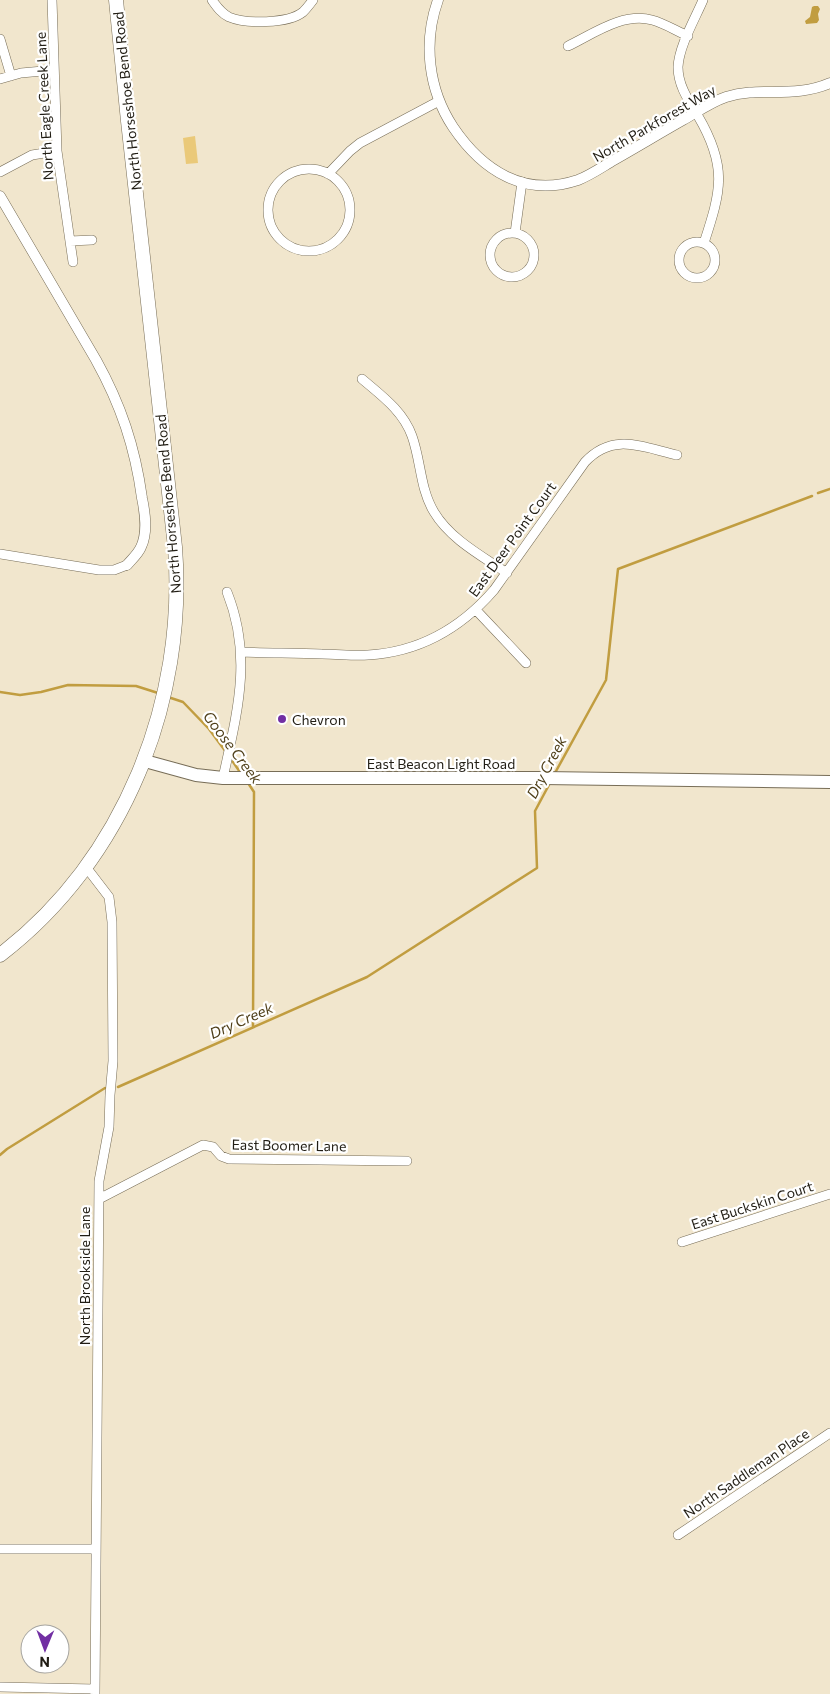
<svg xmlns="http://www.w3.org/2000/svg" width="830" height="1694" font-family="Commissioner,sans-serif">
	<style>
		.green { fill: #eac979 }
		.water { fill: #c19d40 }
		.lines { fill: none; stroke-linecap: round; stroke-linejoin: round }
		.stream { stroke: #c19d40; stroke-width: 2.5 }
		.minor-casing { stroke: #776d57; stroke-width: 10 }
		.tertiary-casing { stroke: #776d57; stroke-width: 11 }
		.secondary-casing { stroke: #776d57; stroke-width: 14 }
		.trunk-casing { stroke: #776d57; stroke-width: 15 }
		.minor { stroke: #fff; stroke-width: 9 }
		.tertiary { stroke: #fff; stroke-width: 10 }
		.secondary { stroke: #fff; stroke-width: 12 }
		.trunk { stroke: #fff; stroke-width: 14 }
		.poi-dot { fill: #722fa3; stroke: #fff; stroke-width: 2 }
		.labels { text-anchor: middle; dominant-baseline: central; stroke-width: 4.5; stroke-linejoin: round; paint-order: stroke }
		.street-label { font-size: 14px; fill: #211d14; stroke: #fff }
		.poi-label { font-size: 14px; fill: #211d14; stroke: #fff; text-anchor: start }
		.water-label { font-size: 15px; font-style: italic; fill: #4f3f19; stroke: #fff }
	</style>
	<rect width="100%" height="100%" fill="#f1e6cd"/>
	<path class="green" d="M195,136L198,163L186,164L183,138Z"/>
	<path class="water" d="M814,6H818L820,9L818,14L819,20L817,23L806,24L805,21L810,17L812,7Z"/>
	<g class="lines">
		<path class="stream" d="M818,493L830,489
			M0,692L20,695L41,692L68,685L136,686L158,693
			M168,697L183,702L209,729L226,752
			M231,759L242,775
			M555,773L606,680L618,569L812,496
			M248,783L254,792L253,1027
			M118,1087L367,977L537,868L535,811L550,783
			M0,1155L7,1149L105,1088"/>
		<defs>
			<path id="minor" d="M52,0L57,151L73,262
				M212,0C217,7 221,13 229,17C245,24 288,24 303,12C306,9 310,4 313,0
				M703,0C695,19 679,46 678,67C678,86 689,101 698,116C728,167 721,191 704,243
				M0,39L11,76
				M568,46C593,34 623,12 652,20C664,23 676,31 688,36
				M0,79L21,73L54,70
				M268 210a41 41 0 1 1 82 0a41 41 0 1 1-82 0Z
				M0,172L32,155L57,151
				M328,174L350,151L360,143L439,101
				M515,233L522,182
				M490 255a22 22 0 1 1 44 0a22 22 0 1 1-44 0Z
				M70,241L92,240
				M679 260a18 18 0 1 1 36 0a18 18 0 1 1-36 0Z
				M362,379C382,396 403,411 412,436C421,461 420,489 434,512C450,539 482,556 507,573
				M0,554L99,570H114L127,565
				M476,610L526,663
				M241,652C268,653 295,653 322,654C338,654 353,656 368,655C419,652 461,628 494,590L585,462C613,432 642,447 677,455
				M223,778C237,713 253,657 227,592
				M86,867L109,897L112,922L113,1061L110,1095L109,1127L99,1181L95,1694
				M99,1199L203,1145L213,1147L221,1156L229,1159L407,1161
				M682,1242L830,1194
				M678,1535L830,1433
				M0,1549H96
				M0,1687L95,1689"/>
			<path id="tertiary" d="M438,0C423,42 428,89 453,127C482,170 524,198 578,180C591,175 602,167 614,160C637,147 660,133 683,120C697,112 711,102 726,97C761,86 793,99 830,83
				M0,196L96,360C121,405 135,447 142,498C145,513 148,532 141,547C138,554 132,559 127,565"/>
			<path id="secondary" d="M145,761L196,775L223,778H543L830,782"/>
			<path id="trunk" d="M0,955C124,860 187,701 175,547L128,121L116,0"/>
		</defs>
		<use href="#minor" class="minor-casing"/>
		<use href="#tertiary" class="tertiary-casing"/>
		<use href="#secondary" class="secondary-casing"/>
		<use href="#trunk" class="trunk-casing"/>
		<use href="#minor" class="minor"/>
		<use href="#tertiary" class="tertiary"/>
		<use href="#secondary" class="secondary"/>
		<use href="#trunk" class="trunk"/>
	</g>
	<circle class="poi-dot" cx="282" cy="719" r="5"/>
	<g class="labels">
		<g class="street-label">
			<text transform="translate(127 101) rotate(-96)">North Horseshoe Bend Road</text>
			<text transform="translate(44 106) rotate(-93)">North Eagle Creek Lane</text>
			<text transform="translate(654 123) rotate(-30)">North Parkforest Way</text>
			<text transform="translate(168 504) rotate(-95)">North Horseshoe Bend Road</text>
			<text transform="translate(512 539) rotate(-54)">East Deer Point Court</text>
			<text x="441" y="763">East Beacon Light Road</text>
			<text transform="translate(289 1145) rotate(1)">East Boomer Lane</text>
			<text transform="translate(752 1205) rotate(-18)">East Buckskin Court</text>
			<text transform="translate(84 1276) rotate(-90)">North Brookside Lane</text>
			<text transform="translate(746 1473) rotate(-34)">North Saddleman Place</text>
		</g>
		<g class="poi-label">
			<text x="292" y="719">Chevron</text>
		</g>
		<g class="water-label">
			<text transform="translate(233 747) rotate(53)">Goose Creek</text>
			<text transform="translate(546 767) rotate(-62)">Dry Creek</text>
			<text transform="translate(241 1020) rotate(-24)">Dry Creek</text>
		</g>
	</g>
	<g transform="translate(45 1649) rotate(181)"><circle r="24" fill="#ffffff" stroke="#a6a5a1"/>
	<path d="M0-4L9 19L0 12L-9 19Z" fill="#722fa3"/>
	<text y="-8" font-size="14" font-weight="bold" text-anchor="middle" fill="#211d14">N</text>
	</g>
</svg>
